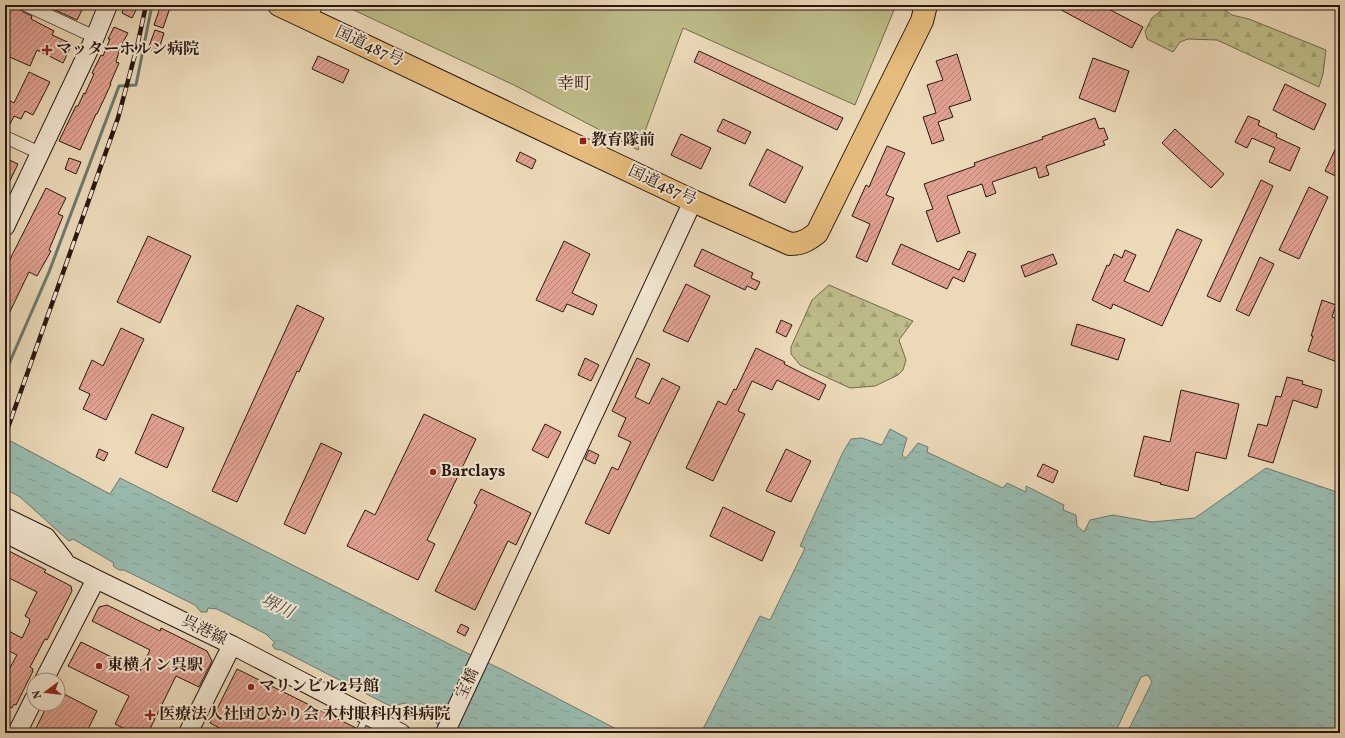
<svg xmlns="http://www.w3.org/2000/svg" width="1345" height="738" font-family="Vollkorn,'Noto Serif JP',serif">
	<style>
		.green { fill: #bebd8a; stroke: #746a4d }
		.forest { fill: url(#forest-firs); stroke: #746a4d }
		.water { fill: url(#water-ripples); stroke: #6c796f }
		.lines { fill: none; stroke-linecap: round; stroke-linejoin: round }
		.stream { stroke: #6c796f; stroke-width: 3 }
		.building { fill: url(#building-hatch); stroke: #291710 }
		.lane-casing { stroke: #5a483a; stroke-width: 8 }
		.street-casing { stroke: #5a483a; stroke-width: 14 }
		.secondary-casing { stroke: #291710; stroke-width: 20 }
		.highway-casing { stroke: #291710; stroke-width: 24 }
		.lane { stroke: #f2e6d1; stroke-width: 6 }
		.street { stroke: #f2e6d1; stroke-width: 12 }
		.secondary { stroke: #f2e6d1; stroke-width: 18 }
		.highway { stroke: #e6bc7c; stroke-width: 22 }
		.rail-casing { stroke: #291710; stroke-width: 4.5 }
		.rail { stroke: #f2e6d1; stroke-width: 3; stroke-dasharray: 9; stroke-linecap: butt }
		.poi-dot { fill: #8f2418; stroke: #f2e6d1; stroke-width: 1.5 }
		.labels { text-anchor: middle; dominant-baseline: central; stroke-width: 4; stroke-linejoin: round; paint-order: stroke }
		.street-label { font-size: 16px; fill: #291710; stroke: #f2e6d1 }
		.poi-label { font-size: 16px; font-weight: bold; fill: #291710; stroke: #f2e6d1; text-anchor: start }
		.neighbourhood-label { font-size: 17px; fill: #291710; stroke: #f2e6d1 }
		.water-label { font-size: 17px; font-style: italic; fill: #505047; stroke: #f2e6d1 }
	</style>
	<defs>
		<pattern id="forest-firs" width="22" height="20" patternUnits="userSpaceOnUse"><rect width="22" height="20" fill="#bebd8a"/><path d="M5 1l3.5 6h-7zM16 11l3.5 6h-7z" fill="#a3a276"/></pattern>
		<pattern id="water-ripples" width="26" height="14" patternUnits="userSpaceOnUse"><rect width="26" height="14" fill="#98baae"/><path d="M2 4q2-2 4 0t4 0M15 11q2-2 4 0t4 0" fill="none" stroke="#839f95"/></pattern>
		<pattern id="building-hatch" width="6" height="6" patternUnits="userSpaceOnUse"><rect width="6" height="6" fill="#e2a292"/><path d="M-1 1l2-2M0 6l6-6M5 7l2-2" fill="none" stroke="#b78376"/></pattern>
	</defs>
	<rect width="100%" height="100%" fill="#ebd9b8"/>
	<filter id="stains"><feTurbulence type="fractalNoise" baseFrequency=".005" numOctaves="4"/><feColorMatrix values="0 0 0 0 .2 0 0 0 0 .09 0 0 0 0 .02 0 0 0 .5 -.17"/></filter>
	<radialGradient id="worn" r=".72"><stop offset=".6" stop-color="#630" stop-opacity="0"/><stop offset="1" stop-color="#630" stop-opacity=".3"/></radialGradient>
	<path class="green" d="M343,5H896L855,105L683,28L638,150L516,86Z"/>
	<path class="forest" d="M1168,5H1217L1232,15L1249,19L1326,50L1323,74L1319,87L1217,40L1188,39L1180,42L1173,52L1147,39L1145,31L1152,18Z
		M829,285L913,321L899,340L906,360L903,370L898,375L875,386L850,388L800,365L791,354V347L812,300Z"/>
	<path class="water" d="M890,429L907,438L902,455L906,458L918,443L928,447L927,452L1003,488L1007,483L1026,492V486L1064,505L1063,510L1076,515L1077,526L1084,532L1090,520L1113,515L1152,522L1195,518L1266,468L1337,492L1340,479V733H1127L1152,682L1149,677L1147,675L1141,677L1115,733H701L760,616L770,620L805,548L800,546L843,452L851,439L862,438L882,445Z
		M5,438L110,494L120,478L467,653L505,671L624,733H443L432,716L405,703L392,706L386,704L281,650L275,649L272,645L275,643L266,634L217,609L208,608L207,612H201L195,605L124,570H119L113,566L114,563L73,539L69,541L20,497L11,492L5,491Z"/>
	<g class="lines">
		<path class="stream" d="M5,373L49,272L119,86L136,85L152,5"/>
	</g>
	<path class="building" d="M5,5H19L20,9L23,12L32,16L31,19L54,31L52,35L72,44L63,63L37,50L30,66L5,55Z
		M44,5H80L78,9L82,10L77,20Z
		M125,5H137L135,9L136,10L132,18L122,13Z
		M161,5H171L163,28L154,25Z
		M1052,5H1101L1143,27L1132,48Z
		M114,27L128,33L120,48L116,62L119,63L110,84H111L97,114H96L80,150L59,141L76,106H78L84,93L85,94L94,74L92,73L101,55L103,56L110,39H108Z
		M155,30L164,33L158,52L148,49Z
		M699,51L843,118L837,130L694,62Z
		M957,54L971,100L949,107L953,117L938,122L944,140L932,144L923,117L936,113L927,85L943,80L936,61Z
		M318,56L349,70L343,83L312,69Z
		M1093,58L1129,71L1115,112L1079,98Z
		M29,72L50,82L33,115L25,111L21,119L14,116L7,130H5V98L14,103Z
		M1285,84L1326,104L1314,130L1273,110Z
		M1248,116L1260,121L1258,125L1277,134L1276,137L1300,148L1290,171L1269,162L1275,148L1252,138L1247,148L1235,142Z
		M1095,118L1099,129L1104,128L1108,139L1103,141L1105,145L1046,166L1049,175L1039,178L1036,167L992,182L996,193L986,197L982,184L947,196L960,233L937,242L926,211L933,209L924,184L975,166L974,163L1043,139L1042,137Z
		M723,119L751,132L745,144L717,131Z
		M1175,129L1224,174L1211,188L1162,143Z
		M681,134L711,148L701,169L671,155Z
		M1340,139V178L1325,171Z
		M887,146L905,153L886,195L894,198L867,262L856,257L870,224L852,216L866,185L869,187Z
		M767,149L803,167L785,203L749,185Z
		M520,152L536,160L532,169L516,161Z
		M5,158L18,164L5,191Z
		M69,158L81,162L76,174L65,169Z
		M1261,180L1273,186L1220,302L1207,296Z
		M1309,187L1328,197L1299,259L1279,250Z
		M46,188L66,198L58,214L63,216L49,250L51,251L37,276L29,272L5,322V269Z
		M1177,229L1202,240L1162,326L1113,304L1111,309L1092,300L1107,265L1109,266L1114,254L1122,258L1125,250L1136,255L1124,281L1149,292Z
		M148,236L191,256L160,323L117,302Z
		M564,241L590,254L572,293L597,305L593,315L567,304L563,312L536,300Z
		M901,244L959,270L968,251L976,254L964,282L953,277L947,289L892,264Z
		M702,249L753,273L751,278L760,282L756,290L747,286L745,290L694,266Z
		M1053,254L1057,264L1025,277L1021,266Z
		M1260,257L1274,264L1249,316L1236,310Z
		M686,284L710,296L688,342L663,331Z
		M1322,300L1336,305L1332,317L1340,320V363L1308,351L1313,336H1311Z
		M297,305L324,318L299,372L297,371L237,502L212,491Z
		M781,320L792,325L786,337L776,332Z
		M1077,324L1125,339L1118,360L1071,345Z
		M121,328L144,339L106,420L83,409L90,394L79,389L92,360L103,366Z
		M756,348L785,362L784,364L826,385L819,400L777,380L772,390L752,381L738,411L745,414L713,481L686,468L718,401L726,405L734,389L736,390Z
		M585,358L599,365L591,381L578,375Z
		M637,358L650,364L635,397L649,404L662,378L680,387L609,534L585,523L612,467L618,470L631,442L618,436L626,418L612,411Z
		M1287,377L1303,381L1302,384L1322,390L1317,408L1293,400L1273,463L1248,456L1258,424L1267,426L1276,396L1281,397Z
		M1181,390L1239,404L1226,459L1196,452L1188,491L1160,484L1161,483L1134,476L1144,436L1170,442Z
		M152,414L184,428L167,468L135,453Z
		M424,414L476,439L427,540L435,544L418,580L347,546L365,510L375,515Z
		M545,424L561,432L548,458L532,450Z
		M321,443L342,453L305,534L284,524Z
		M99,449L108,453L104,461L96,457Z
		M786,449L811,461L791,502L766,491Z
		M589,450L599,455L595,464L585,459Z
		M1043,464L1058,471L1053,483L1037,476Z
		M481,489L531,513L516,545L508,541L475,610L435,591L477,505L474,503Z
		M723,507L775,532L762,561L710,536Z
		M5,549L46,570L44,572L71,586L72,591L47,640L45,639L30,667L33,669L32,671H33L16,705L14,704L12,708L5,704V692L8,685L5,683V669L8,671L17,655L5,649V629L22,638L30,621H29L30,619L25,616L37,592L5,576Z
		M107,605L160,631L161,628L207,651L212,661L199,687L176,676L148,733H133L115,724L129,696L68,666L81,642L140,671L150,650L92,621L99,607Z
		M461,624L469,628L465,636L457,632Z
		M237,669L356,728L357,733H229L210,723Z
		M62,693L97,711L86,733H46L36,728L48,704H58Z"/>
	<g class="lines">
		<defs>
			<path id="lane" d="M360,730L366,717"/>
			<path id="street" d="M26,5L95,37
				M310,19L316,5
				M5,137L40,153"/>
			<path id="secondary" d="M5,227L95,37L108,5
				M5,517L46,537L64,560
				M5,533L96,579L232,645L401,733
				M44,680L96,579
				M17,733L34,699
				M188,733L232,645
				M445,733L693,201"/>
			<path id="highway" d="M279,5L693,201L790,244C802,244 808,240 817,233L922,21L926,5"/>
		</defs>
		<use href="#lane" class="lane-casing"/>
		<use href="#street" class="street-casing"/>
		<use href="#secondary" class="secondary-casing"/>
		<use href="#highway" class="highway-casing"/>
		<use href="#lane" class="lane"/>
		<use href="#street" class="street"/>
		<use href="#secondary" class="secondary"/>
		<use href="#highway" class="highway"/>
		<defs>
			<path id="rail" d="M5,436L118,118L137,47L146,5"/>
		</defs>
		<use href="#rail" class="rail-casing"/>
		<use href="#rail" class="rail"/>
	</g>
	<g class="poi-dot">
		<path d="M45 44h4v4h4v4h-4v4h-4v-4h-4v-4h4z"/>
		<rect x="579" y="137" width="8" height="8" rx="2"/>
		<circle cx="433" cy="472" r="4"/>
		<circle cx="99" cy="666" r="4"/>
		<circle cx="251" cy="687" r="4"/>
		<path d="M148 709h4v4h4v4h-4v4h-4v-4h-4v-4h4z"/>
	</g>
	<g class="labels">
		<g class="street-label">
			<text transform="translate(369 47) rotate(25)">国道487号</text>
			<text transform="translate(662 186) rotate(25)">国道487号</text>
			<text transform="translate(204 631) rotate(26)">呉港線</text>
			<text transform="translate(468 684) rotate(-65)">宝橋</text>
		</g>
		<g class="poi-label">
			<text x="56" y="50">マッターホルン病院</text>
			<text x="591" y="141">教育隊前</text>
			<text x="441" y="472">Barclays</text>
			<text x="107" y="666">東横イン呉駅</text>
			<text x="259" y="687">マリンビル2号館</text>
			<text x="159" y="715">医療法人社団ひかり会 木村眼科内科病院</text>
		</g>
		<g class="neighbourhood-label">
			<text x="574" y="84">幸町</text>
		</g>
		<g class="water-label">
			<text transform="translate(277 607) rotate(25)">堺川</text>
		</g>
	</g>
	<rect width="1345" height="738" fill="none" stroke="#ebd9b8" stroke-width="20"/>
	<rect x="6" y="6" width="1333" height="726" fill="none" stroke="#291710" stroke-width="2"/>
	<rect x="10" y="10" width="1325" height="718" fill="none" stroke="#291710"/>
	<g transform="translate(46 692) rotate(255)"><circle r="19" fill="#f2e6d1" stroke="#a29384"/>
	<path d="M0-3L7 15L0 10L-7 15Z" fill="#8f2418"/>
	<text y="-6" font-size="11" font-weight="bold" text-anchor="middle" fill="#291710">N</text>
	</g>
	<rect width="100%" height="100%" filter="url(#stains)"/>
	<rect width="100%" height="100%" fill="url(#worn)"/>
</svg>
